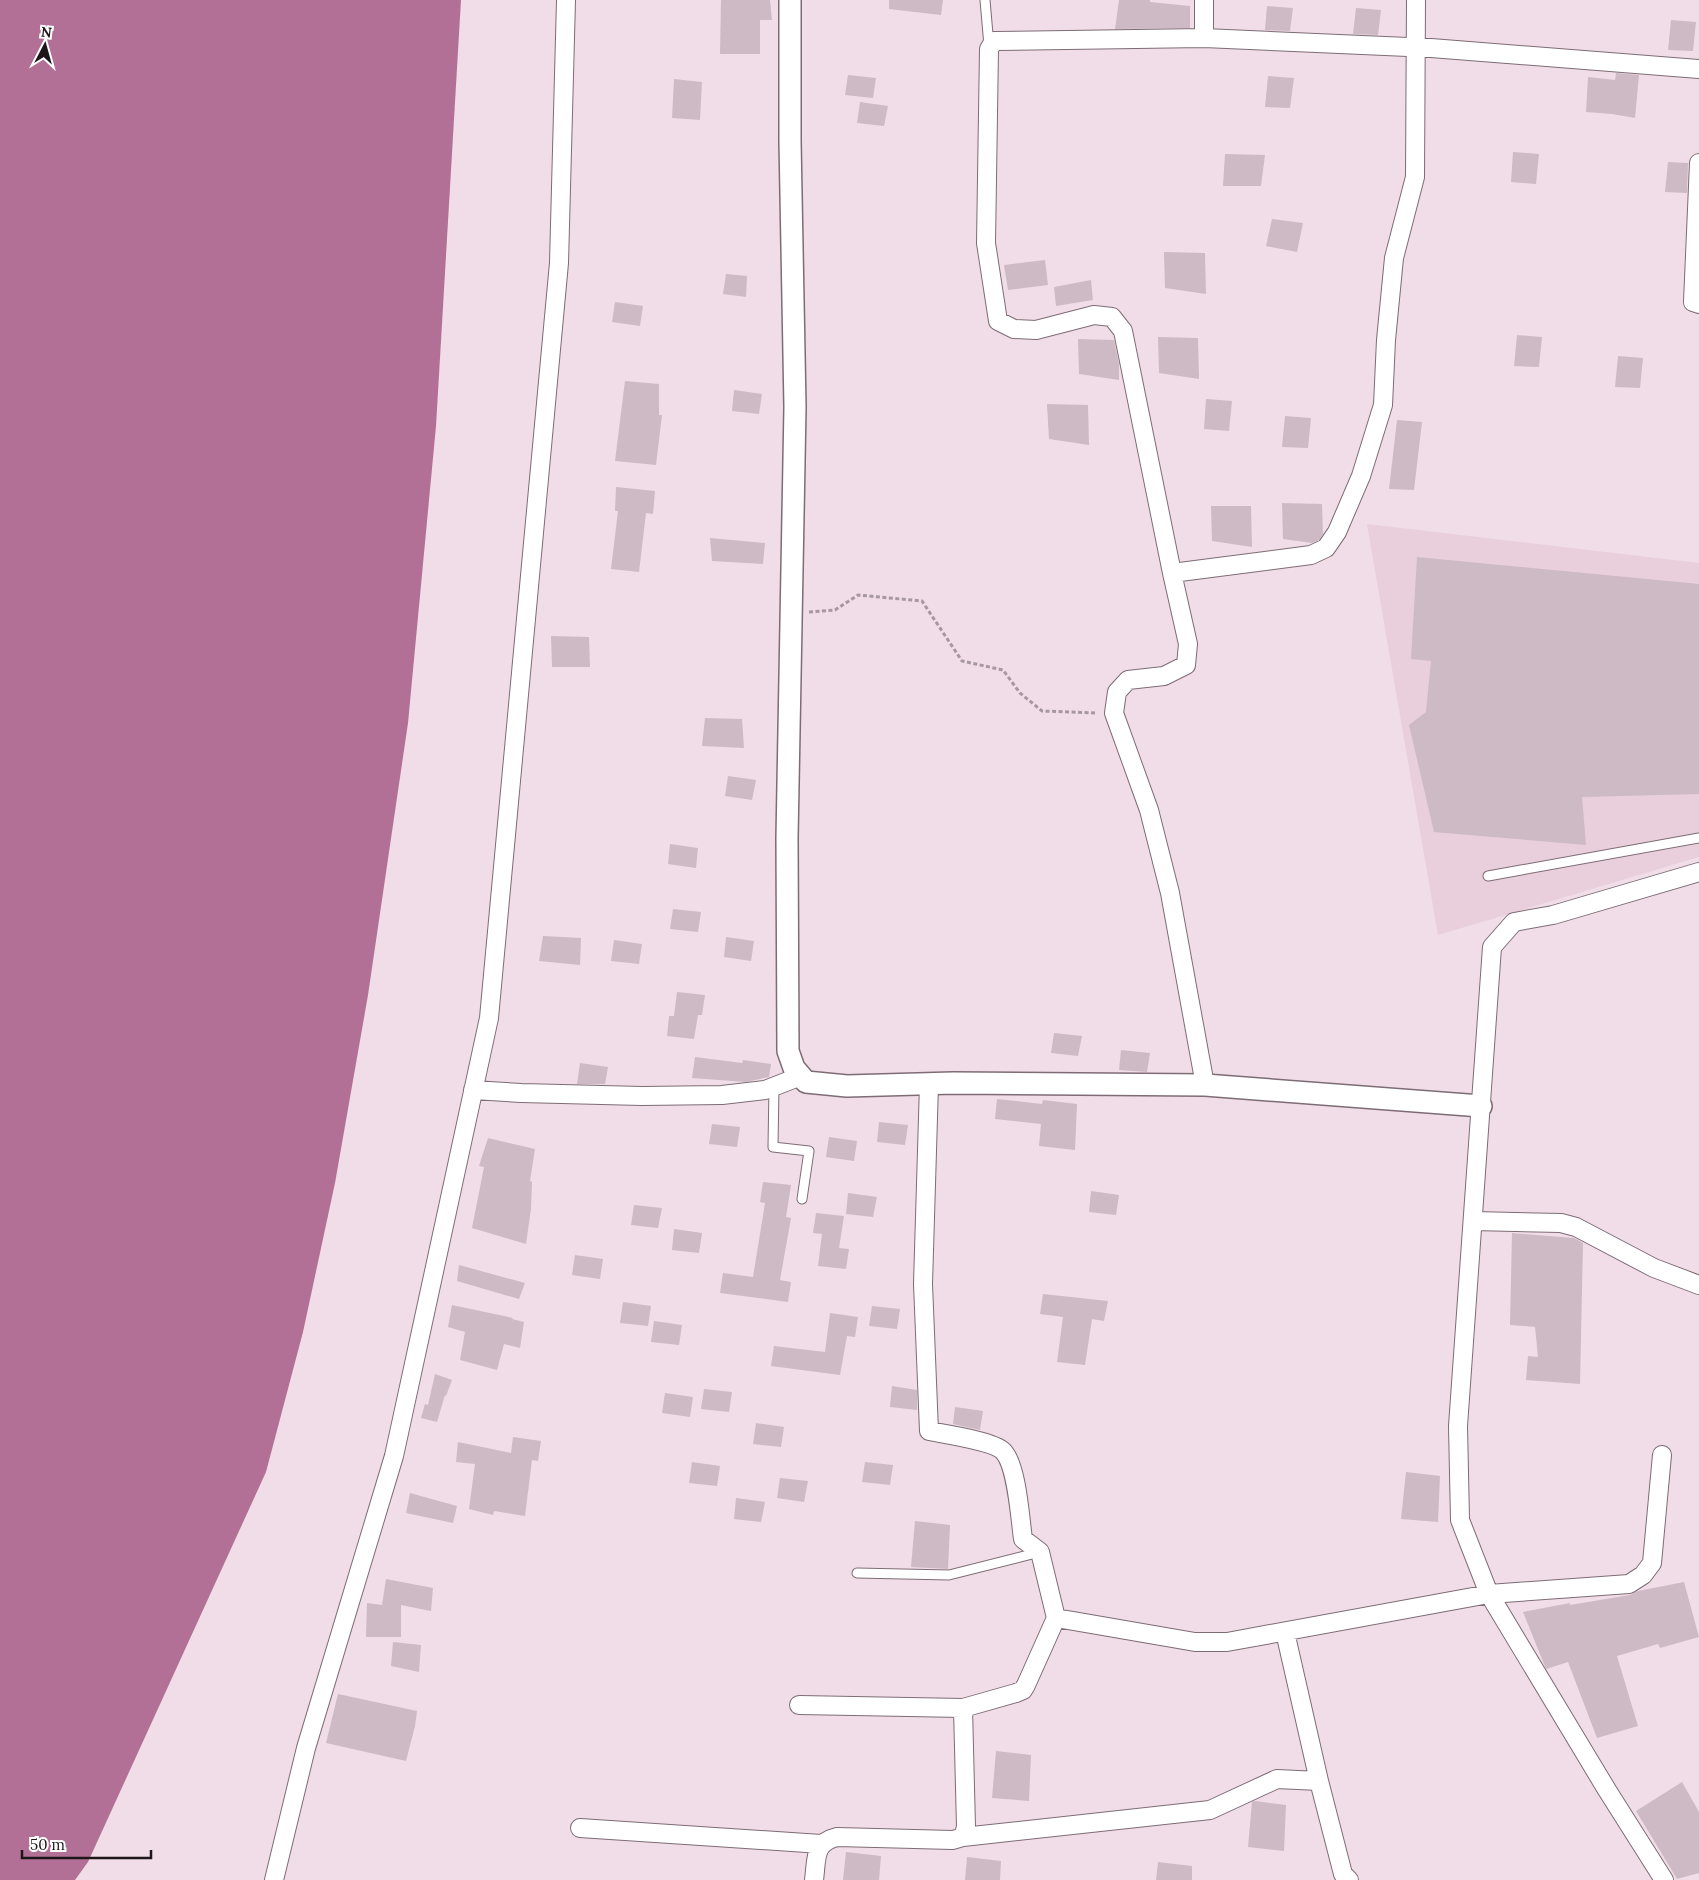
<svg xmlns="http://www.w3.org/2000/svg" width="1699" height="1880" font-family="Lora,serif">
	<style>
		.built { fill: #e9cedc }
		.water { fill: #b37096 }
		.building { fill: #cdbac4 }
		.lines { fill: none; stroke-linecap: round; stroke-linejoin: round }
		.service-casing { stroke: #7d6c75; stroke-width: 11 }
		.minor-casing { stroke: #7d6c75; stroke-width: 20 }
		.tertiary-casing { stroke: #7d6c75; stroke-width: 24 }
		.path { stroke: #a7989f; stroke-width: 3; stroke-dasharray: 4 2.5; stroke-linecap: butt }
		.service { stroke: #fff; stroke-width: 9 }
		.minor { stroke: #fff; stroke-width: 18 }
		.tertiary { stroke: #fff; stroke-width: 21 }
	</style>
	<rect width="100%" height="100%" fill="#f1dde7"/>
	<path class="built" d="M1367,524L1699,563V857L1438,935Z"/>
	<path class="water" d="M0,0H461L436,426L408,723L368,995L335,1183L303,1332L266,1472L88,1862L75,1880H0Z"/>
	<path class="building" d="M721,0H770L772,20H760V54H720Z
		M889,0H943L941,15L889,9Z
		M1119,0H1150V2L1190,6V28L1115,29Z
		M1267,6L1293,8L1290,31L1265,30Z
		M1356,8L1381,10L1378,35L1353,34Z
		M1671,20L1696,22L1693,51L1668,50Z
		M1616,73L1639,75L1635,118L1612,114L1586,112L1588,77L1615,80Z
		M848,75L876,78L873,98L845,95Z
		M1268,76L1294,78L1290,108L1265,107Z
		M674,79L702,82L700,120L672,118Z
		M860,102L888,106L884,126L857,123Z
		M1513,152L1539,154L1536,184L1511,182Z
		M1225,154L1265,155L1261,186H1223Z
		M1668,162L1688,163L1687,193L1665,192Z
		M1272,219L1303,223L1297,252L1266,246Z
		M1164,252L1205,253L1206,294L1165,288Z
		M1045,260L1048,285L1008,290L1004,265Z
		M726,274L747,276L746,297L723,294Z
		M1091,280L1093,300L1056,306L1054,287Z
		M615,302L643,306L640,326L612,322Z
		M1517,335L1542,337L1539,367L1514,366Z
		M1158,337L1198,338L1199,379L1159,373Z
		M1078,339L1114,340L1119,364V380L1079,374Z
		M1618,356L1643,358L1640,388L1615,387Z
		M625,381L659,384V415H662L656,465L615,461Z
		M734,390L762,394L759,414L732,411Z
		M1206,399L1232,401L1229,431L1204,429Z
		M1047,404L1088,405L1089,445L1049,439Z
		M1285,416L1311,418L1308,448L1282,447Z
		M1397,420L1422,422L1414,490L1389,489Z
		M616,487L655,491L653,514L646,513L639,572L611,569L618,511H615Z
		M1282,503L1322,504L1323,534L1319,540L1312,543L1283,539Z
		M1211,506H1251L1252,547L1212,541Z
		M710,538L765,543L763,564L712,561Z
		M1417,557L1699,584V794L1582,797L1586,845L1434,832L1409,725L1426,712L1431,661L1411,659Z
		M551,636L589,637L590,667H552Z
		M705,718L742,719L744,748L702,746Z
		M728,776L756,780L752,800L725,796Z
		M670,844L698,848L696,868L668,864Z
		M673,909L701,912L698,932L670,929Z
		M543,936L581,938L580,965L539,961Z
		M726,937L754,941L751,961L724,957Z
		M614,940L642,944L639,964L611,961Z
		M677,992L705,995L702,1015H698L694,1039L667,1036L669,1016H674Z
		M1054,1033L1082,1036L1078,1056L1051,1053Z
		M1121,1050L1150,1053L1147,1072L1119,1070Z
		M695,1057L742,1063L743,1060L771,1064L769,1077L746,1082L692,1078Z
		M580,1063L608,1067L605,1084H577Z
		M997,1099L1042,1104L1043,1100L1077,1104L1075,1150L1039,1146L1041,1124L995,1119Z
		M879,1122L908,1125L905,1145L877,1142Z
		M712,1124L740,1127L737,1147L709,1144Z
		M829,1137L857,1141L854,1161L826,1157Z
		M488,1138L535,1149L530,1181L532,1182L531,1209L526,1244L472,1228L484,1167L479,1166Z
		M763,1182L791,1185L786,1217L791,1218L780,1280L791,1282L788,1302L720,1293L723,1273L753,1277L765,1203L760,1202Z
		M1091,1191L1119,1195L1116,1215L1089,1212Z
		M848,1193L877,1197L873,1217L846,1214Z
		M634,1205L662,1208L658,1228L631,1225Z
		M816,1213L844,1216L839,1248L849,1249L846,1269L818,1266L822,1234L813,1233Z
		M674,1229L702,1233L699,1253L672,1250Z
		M1512,1233L1574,1238L1583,1243L1580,1384L1526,1380L1528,1356L1538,1357L1535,1327L1510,1325Z
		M575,1255L603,1259L600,1279L572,1275Z
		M459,1265L525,1283L519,1299L457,1281Z
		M1043,1294L1108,1301L1104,1321L1092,1319L1085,1365L1057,1362L1063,1317L1040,1314Z
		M623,1302L651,1306L648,1326L620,1323Z
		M452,1305L513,1318L512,1319L524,1322L520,1348L504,1344L497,1370L460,1360L465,1332L448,1327Z
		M872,1306L900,1309L897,1329L869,1326Z
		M830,1313L858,1317L855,1337L847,1336L840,1375L771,1366L774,1346L825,1352Z
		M654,1321L682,1325L679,1345L651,1342Z
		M435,1374L452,1380L446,1396L445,1395L437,1422L421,1418L425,1404L428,1405Z
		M892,1386L917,1390V1410L890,1407Z
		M704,1389L732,1392L729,1412L701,1409Z
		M665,1393L693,1397L690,1417L662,1413Z
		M955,1407L983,1411L980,1430L953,1424Z
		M756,1423L784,1427L781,1447L753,1444Z
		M513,1437L541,1441L538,1461L532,1460L525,1516L494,1511L493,1515L469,1509L475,1464L456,1462L458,1442L511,1453Z
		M692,1462L720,1466L717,1486L689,1483Z
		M865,1462L893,1465L890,1485L862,1482Z
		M1406,1472L1440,1476L1438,1522L1401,1519Z
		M780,1478L808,1481L804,1502L777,1498Z
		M410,1493L457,1506L453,1523L406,1513Z
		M736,1498L765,1502L761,1522L734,1519Z
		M915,1521L950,1525L948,1569L911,1567Z
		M386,1579L433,1588L431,1611L401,1605V1637H366L367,1603L382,1605Z
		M1684,1582L1699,1637L1660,1648L1658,1644L1617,1656L1638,1726L1597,1738L1568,1662L1546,1669L1523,1612L1570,1603V1605L1630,1595L1638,1591Z
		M393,1642L421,1645L419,1672L391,1666Z
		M338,1694L417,1711L415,1726L406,1761L326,1743Z
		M996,1751L1031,1755L1029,1801L992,1798Z
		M1682,1782L1699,1812V1873L1677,1879L1636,1811Z
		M1255,1801L1286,1805L1284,1851L1248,1847L1252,1802Z
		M846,1852L881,1856L879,1880H843Z
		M967,1857L1001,1861L1000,1880H965Z
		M1158,1862L1192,1866V1880H1156Z"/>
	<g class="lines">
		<defs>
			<path id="service" d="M985,0L989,46
				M1488,876L1699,838
				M774,1086L773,1147L809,1151L802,1199
				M857,1573L949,1575L1040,1552"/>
			<path id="minor" d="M1204,38V0
				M1699,163L1693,302L1699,304
				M1172,573L1311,555L1326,548L1337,532L1361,476L1383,405L1386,340L1394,258L1415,177L1416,0
				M1205,1085L1170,893L1149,810L1114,713L1117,692L1128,680L1164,676L1186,665L1188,644L1172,573L1123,331L1112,317L1094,315L1036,330L1014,329L998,321L986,243L989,49L994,41L1204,38L1431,48L1699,69
				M473,1090L521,1093L642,1096L722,1095L765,1090L801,1076
				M1473,1221L1561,1223L1576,1227L1654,1268L1699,1285
				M1056,1618L1195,1642H1227L1489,1594L1629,1584L1643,1575L1652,1563L1662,1455
				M1285,1632L1319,1781
				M799,1705L963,1708L1016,1693L1023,1690L1026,1685L1056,1618L1040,1552L1023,1539C1020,1518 1017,1465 1003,1451C993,1441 944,1434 929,1431L923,1284L929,1084
				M580,1828L821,1844
				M963,1837L1210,1810L1277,1779L1319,1781L1343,1874L1349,1880
				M274,1880L306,1748L394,1456L489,1018L559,263L566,0
				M814,1880C817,1859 813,1843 837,1837L953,1840L963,1837L966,1827L963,1708
				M1664,1880L1607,1790L1489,1594L1460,1520L1458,1426L1492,947L1514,922L1553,915L1699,872"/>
			<path id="tertiary" d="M790,0V141L795,407L787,838L788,1051L794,1068L806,1082L847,1086L953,1083L1205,1085L1481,1106"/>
		</defs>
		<use href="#service" class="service-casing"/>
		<use href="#minor" class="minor-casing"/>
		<use href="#tertiary" class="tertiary-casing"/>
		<path class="path" d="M809,612L835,610L858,595L922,601L962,661L1003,670L1020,693L1042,711L1097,713"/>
		<use href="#service" class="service"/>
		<use href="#minor" class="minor"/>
		<use href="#tertiary" class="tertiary"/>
	</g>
	<g transform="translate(45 45) rotate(6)" stroke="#ffffff" stroke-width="4" paint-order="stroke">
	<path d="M0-4L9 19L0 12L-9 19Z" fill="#1d171a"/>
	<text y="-8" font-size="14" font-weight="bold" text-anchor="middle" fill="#1d171a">N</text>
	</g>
	<path d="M22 1850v8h129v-8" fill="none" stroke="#1d171a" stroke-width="2.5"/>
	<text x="30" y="1850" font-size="15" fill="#1d171a" stroke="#ffffff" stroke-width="4" paint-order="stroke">50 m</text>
</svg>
